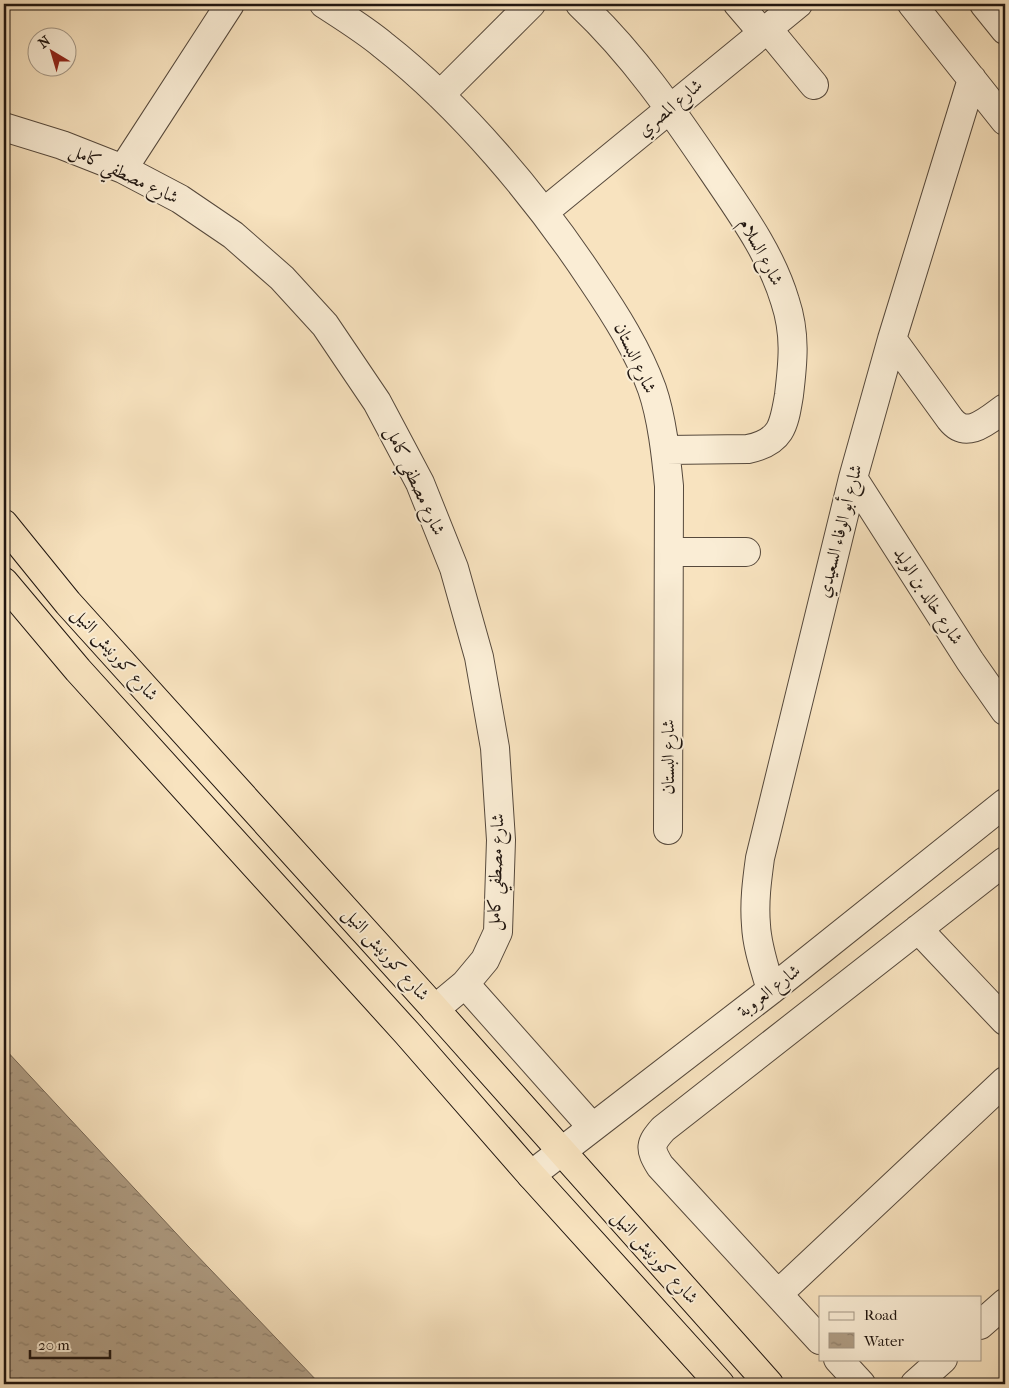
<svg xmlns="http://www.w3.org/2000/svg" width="1009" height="1388" font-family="'IM FELL French Canon',Amiri,serif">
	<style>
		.water { fill: url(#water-ripples); stroke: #766756 }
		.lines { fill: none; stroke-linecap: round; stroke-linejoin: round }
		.minor-casing { stroke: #56493c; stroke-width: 30 }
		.highway-casing { stroke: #201610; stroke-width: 30 }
		.minor { stroke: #faedd5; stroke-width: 28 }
		.highway { stroke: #f8e3bf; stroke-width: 28 }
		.labels { text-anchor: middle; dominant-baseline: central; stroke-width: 4; stroke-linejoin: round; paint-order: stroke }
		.street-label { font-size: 18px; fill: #201610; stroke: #faedd5 }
	</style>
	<defs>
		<pattern id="water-ripples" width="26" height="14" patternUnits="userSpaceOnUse" patternTransform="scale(1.25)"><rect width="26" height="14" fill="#af9d84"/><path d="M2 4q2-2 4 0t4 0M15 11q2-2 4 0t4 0" fill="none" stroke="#8e7f6b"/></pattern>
	</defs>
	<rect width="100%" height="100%" fill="#f8e3bf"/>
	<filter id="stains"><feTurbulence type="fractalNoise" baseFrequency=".004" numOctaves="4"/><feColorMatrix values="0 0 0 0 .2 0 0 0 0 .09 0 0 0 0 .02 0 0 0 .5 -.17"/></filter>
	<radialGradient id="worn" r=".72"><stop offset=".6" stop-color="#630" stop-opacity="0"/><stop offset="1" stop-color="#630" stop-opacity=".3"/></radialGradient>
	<path class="water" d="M4,1048L187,1245L320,1384H4Z"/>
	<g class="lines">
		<defs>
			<path id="minor" d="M324,4C344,17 365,30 383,45C462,107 537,197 592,280C615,314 638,350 652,389C662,418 666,456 669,486L668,830
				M580,4C634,55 672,111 714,173C741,213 771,254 785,301C796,334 793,362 789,395C784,425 782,442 748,449L666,450
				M738,4L762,32
				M912,4L1005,121
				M984,4L1005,30
				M767,28L814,85
				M440,95L531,4
				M4,127L62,145L123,169L180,199L233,235L282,278L325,325L377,402L420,483L454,568L479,657L495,748L501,840L498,932L485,960L465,984L435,1009
				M123,169L230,4
				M544,212L798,4
				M892,339L950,419C967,441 988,420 1005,408
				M853,478L970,661L1005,711
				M669,552H746
				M918,929L1005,1021
				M465,984L592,1127
				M771,990C765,969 757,947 756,925C754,902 757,880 760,858L853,478L892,339L972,79
				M531,1175L771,990L1005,803
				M778,1294L1005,1081
				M980,1325L1005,1303
				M820,1340L660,1166C649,1148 650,1144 663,1129L1005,861
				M838,1359L861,1384
				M915,1384L943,1359"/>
			<path id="highway" d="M4,524L68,603L435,1009L769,1384
				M4,582L78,670L407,1033L531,1175L720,1384"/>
		</defs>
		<use href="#minor" class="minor-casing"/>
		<use href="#highway" class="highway-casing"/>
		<use href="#minor" class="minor"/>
		<use href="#highway" class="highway"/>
	</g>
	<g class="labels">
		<g class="street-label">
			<text transform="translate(670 108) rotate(-40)">شارع المصري</text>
			<text transform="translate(124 174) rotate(25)">شارع مصطفي كامل</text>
			<text transform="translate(761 252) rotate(62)">شارع السلام</text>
			<text transform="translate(635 358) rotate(65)">شارع البستان</text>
			<text transform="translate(415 481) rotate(65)">شارع مصطفي كامل</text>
			<text transform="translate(840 531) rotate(-76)">شارع أبو الوفاء السعيدي</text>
			<text transform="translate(928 596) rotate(57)">شارع خالد بن الوليد</text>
			<text transform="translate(115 654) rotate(48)">شارع كورنيش النيل</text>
			<text transform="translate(668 757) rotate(-90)">شارع البستان</text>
			<text transform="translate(496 872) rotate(-88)">شارع مصطفي كامل</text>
			<text transform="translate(386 954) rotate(48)">شارع كورنيش النيل</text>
			<text transform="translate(769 991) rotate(-38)">شارع العروبة</text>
			<text transform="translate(655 1257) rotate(48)">شارع كورنيش النيل</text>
		</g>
	</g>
	<rect width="1009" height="1388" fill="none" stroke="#f8e3bf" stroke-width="20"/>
	<rect x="5" y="5" width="999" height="1378" fill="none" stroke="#201610" stroke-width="2.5"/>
	<rect x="10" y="10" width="989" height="1368" fill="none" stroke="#201610"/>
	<rect x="819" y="1296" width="162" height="65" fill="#faedd5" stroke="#a39786"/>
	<rect x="829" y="1312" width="25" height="8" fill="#faedd5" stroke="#a39786"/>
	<text x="864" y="1320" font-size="15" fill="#201610">Road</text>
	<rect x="829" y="1333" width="25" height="15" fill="url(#water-ripples)" stroke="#a39786"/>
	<text x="864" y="1346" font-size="15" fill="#201610">Water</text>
	<g transform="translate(52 52) rotate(322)"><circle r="24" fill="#faedd5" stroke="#a39786"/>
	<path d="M0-4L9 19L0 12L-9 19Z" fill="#8f2418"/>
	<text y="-8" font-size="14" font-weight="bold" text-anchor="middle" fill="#201610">N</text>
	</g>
	<path d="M30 1350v8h80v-8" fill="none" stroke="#201610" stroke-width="2.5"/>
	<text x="38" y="1350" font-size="15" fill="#201610" stroke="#faedd5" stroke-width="4" paint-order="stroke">20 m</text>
	<rect width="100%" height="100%" filter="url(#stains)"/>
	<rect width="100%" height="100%" fill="url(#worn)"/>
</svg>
